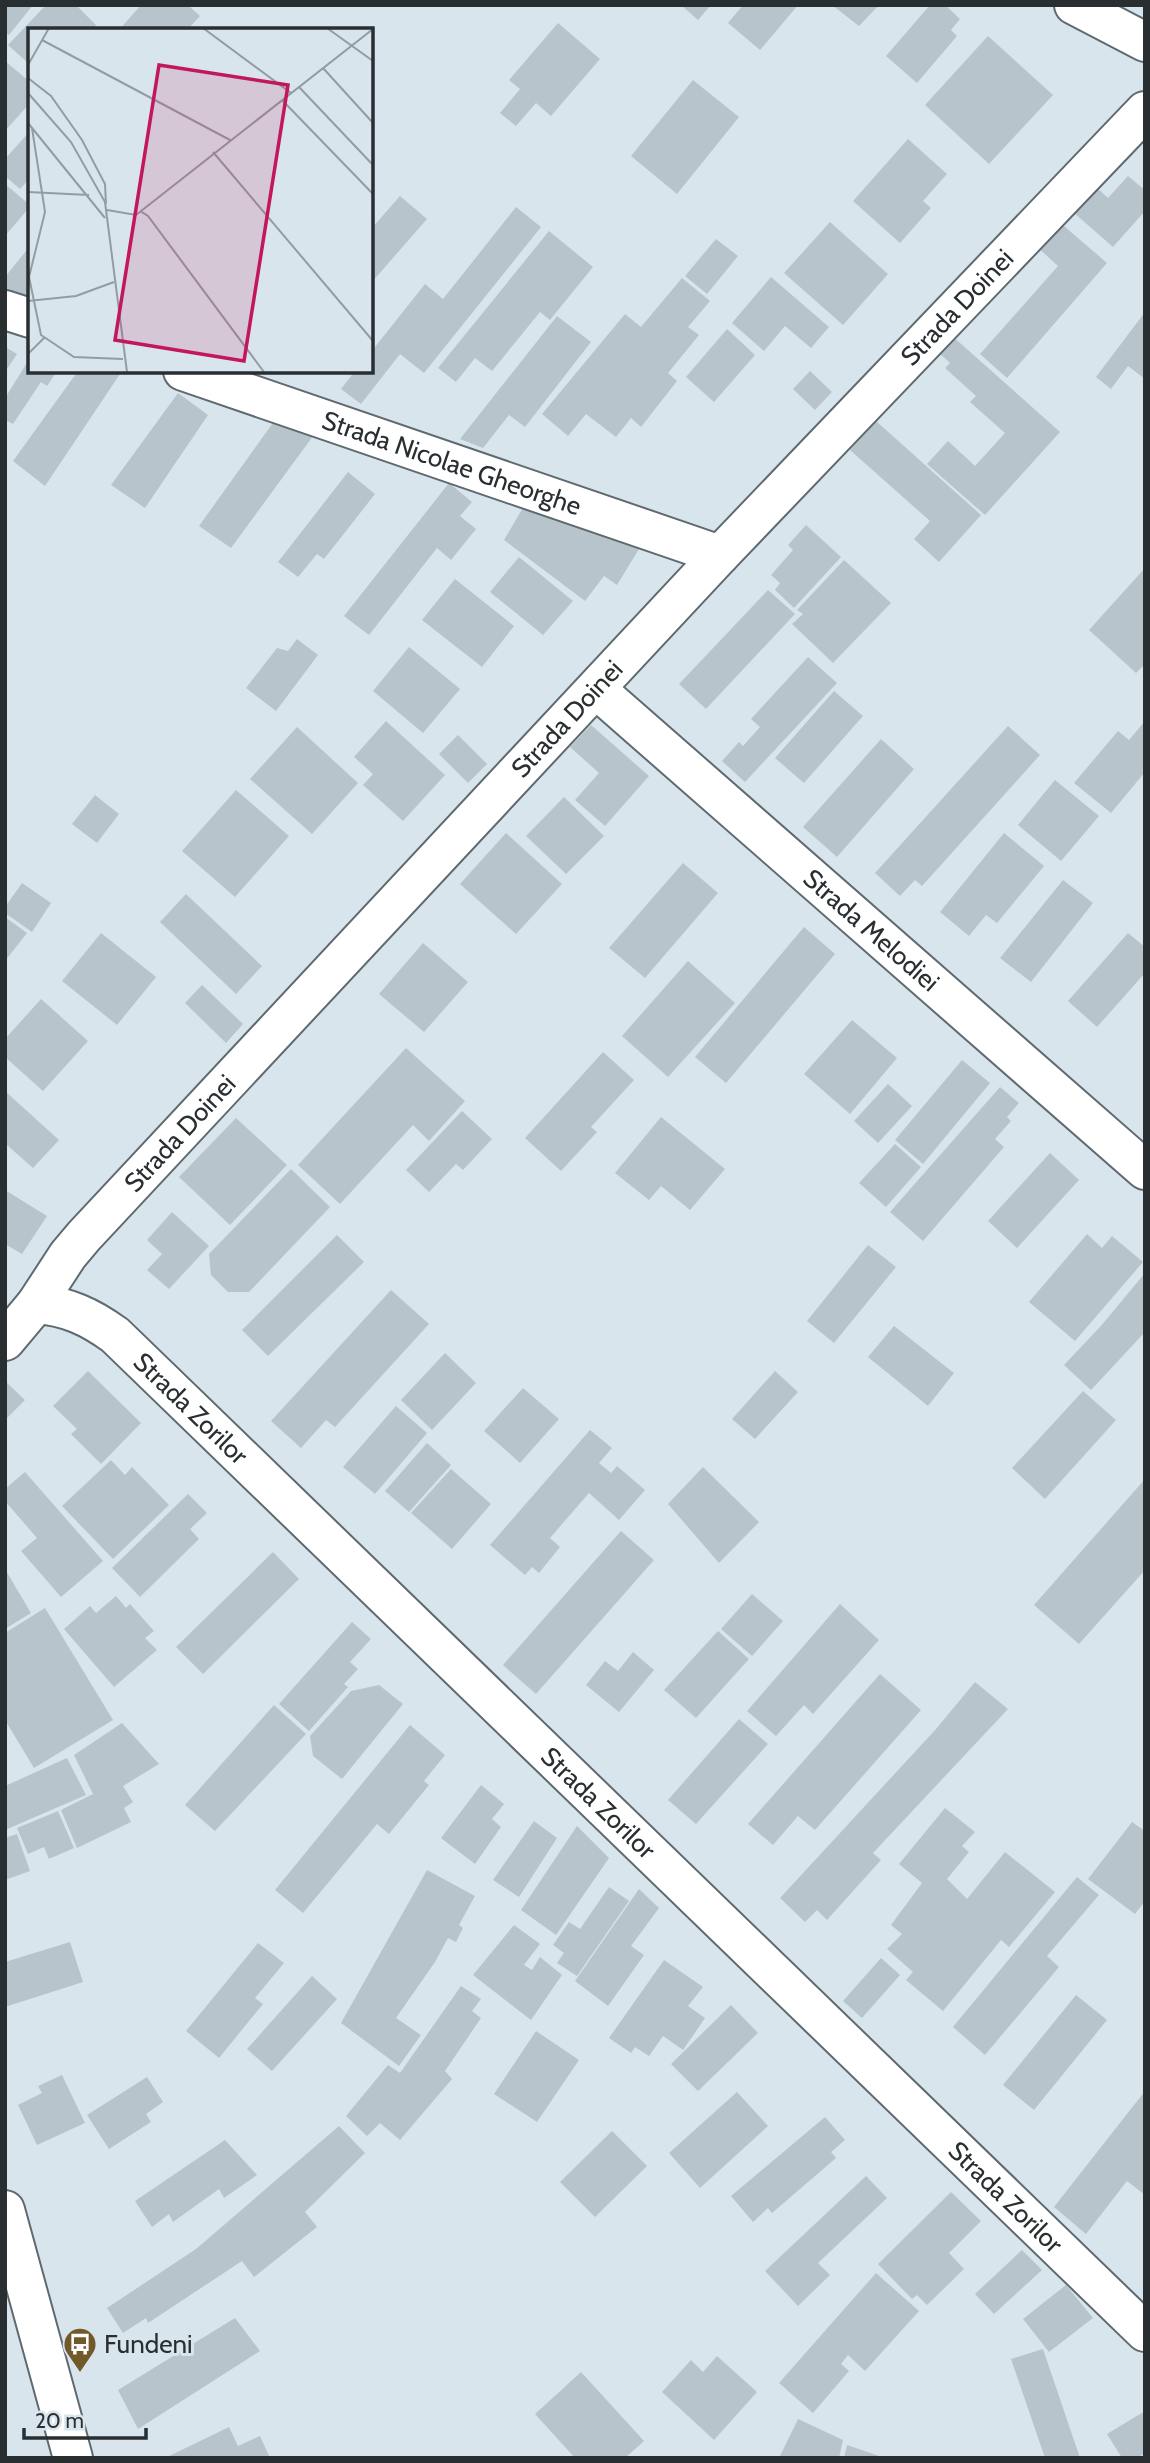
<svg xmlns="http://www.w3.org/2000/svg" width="1150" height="2463" font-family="Cabin,sans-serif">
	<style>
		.building { fill: #b8c4cb }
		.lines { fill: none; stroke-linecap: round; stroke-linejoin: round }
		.street-casing { stroke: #5f6a70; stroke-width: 42 }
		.secondary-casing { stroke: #5f6a70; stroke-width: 42 }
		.street { stroke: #fff; stroke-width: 38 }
		.secondary { stroke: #fff; stroke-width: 38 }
		.labels { text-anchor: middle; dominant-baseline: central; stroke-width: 6; stroke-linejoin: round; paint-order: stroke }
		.street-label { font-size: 26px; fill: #292e31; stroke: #d9e5ec }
		.poi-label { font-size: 26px; fill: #292e31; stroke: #d9e5ec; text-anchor: start }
		.inset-road { fill: none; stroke: #939ca1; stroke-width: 2 }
		.view { fill: #c2185b; fill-opacity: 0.15; stroke: #c2185b; stroke-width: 3.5 }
		.inset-edge { fill: none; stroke: #292e31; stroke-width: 3.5 }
	</style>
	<rect width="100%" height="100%" fill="#d9e5ec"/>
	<path class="building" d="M5,5H33L9,35L5,32Z
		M46,5H76L96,25L91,30H30V65L8,45Z
		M141,5H191L190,7L200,16L187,30H119Z
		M681,5H711L698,20Z
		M743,5H798L760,50L728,23Z
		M832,5H879L859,26Z
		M930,5H945L960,19L951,30L957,36L917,83L886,56Z
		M558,23L600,59L551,116L536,103L516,126L500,113L520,89L509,80Z
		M988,36L1053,95L989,164L925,105Z
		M5,61L30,82V103L5,131Z
		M693,80L739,117L677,194L631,156Z
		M30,131V178L20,189L5,176V159Z
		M908,139L947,174L923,201L931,208L900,243L853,201Z
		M1128,176L1145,190V211L1113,247L1073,212L1096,187L1108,198Z
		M5,184L30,205V210L28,209L5,236Z
		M400,196L427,219L371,283V229Z
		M516,207L541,227L424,373L400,354L361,404L341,389L355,371H371V352L425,284L443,299Z
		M1057,220L1107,263L1007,378L980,354L1058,266L1035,245Z
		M830,222L888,274L843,325L784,273Z
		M549,231L593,267L550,320L540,312L492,371L475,358L456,382L438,368Z
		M716,239L738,256L707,294L685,276Z
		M30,246V297L5,290V277Z
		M771,277L829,327L811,348L785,326L764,351L732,323Z
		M682,278L710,301L688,327L699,335L668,373L677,381L641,427L631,418L616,437L586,414L568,436L542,414L625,314L641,327Z
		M1145,312V379L1128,366L1111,389L1096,377Z
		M557,316L591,342L525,427L509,415L483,448L460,439Z
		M727,329L755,355L714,402L686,377Z
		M951,335L1060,432L985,515L927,464L948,441L975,466L1005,433L970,402L976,396L945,368L950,363L937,351Z
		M5,347L17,354L5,372Z
		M30,358V371H57L47,386L41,382L13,424L5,420V398Z
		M78,371H122L45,486L13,461Z
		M810,371L832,392L815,410L793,389Z
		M178,393L208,415L145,508L111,485Z
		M280,413L316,432L231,548L199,526Z
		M876,421L981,515L939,562L914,539L930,521L850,450Z
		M348,472L375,494L324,559L317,554L298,577L278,562Z
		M449,483L472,502L460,516L476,529L451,560L437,548L369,635L344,616Z
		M524,506L639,549L617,585L604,576L585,601L504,540Z
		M806,525L841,557L794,608L775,590L780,583L771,575L793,550L788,545Z
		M519,557L573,601L543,635L490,592Z
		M844,560L891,603L833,663L792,624L803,614L797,610Z
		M1145,568V664L1136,673L1089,630Z
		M455,579L514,626L482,667L422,620Z
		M768,590L795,614L706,709L679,684Z
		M297,639L318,655L276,711L246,688L277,648L288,651Z
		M409,647L460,689L423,733L373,691Z
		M808,657L837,683L745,782L722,761L739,742L743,746L760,727L751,719Z
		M834,691L863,716L804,783L775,758Z
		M386,721L445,775L403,821L363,785L373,774L354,757Z
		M1145,721V772L1111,813L1074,783L1118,731L1129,740Z
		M591,725L649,776L605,826L575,800L599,773L570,747Z
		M1008,726L1040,755L922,886L915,880L900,896L875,873Z
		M297,727L358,783L312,834L250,779Z
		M458,735L487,764L468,783L439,754Z
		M881,739L914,769L837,857L803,827Z
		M1055,780L1099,816L1061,861L1018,825Z
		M236,790L289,836L235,897L182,851Z
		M95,795L119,814L97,843L72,824Z
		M564,797L604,836L566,874L526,836Z
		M506,833L562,884L516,934L460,884Z
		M1004,833L1044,866L997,923L986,915L969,936L940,912Z
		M683,863L718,893L645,978L609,948Z
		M1063,880L1093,903L1031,982L1000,958Z
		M22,883L51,903L32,932L5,913V907Z
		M186,894L262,966L236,994L160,922Z
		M5,917L27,933L5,961Z
		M804,927L835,954L726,1083L695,1057Z
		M101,933L156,977L117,1025L62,981Z
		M1128,933L1145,947V973L1097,1027L1068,1001Z
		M423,943L468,982L424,1032L379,994Z
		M688,961L735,1003L668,1077L622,1036Z
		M202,985L243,1024L226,1043L185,1003Z
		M41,999L88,1041L43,1091L5,1057V1039Z
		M852,1020L897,1058L850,1114L804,1074Z
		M406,1048L465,1101L429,1141L413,1125L340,1204L298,1165Z
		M603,1052L634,1080L591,1127L597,1132L561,1171L525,1138Z
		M962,1060L990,1083L923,1164L895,1140Z
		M888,1084L912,1106L878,1143L854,1121Z
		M1000,1087L1019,1103L1007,1117L1011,1121L995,1139L1004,1147L923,1241L890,1212Z
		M5,1091L59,1140L33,1168L7,1145L5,1147Z
		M462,1111L492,1139L463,1170L456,1164L429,1192L406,1170Z
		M661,1117L725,1169L690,1210L661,1186L649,1200L615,1173Z
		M236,1118L287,1165L230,1225L179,1177Z
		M895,1144L921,1167L886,1207L859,1183Z
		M1050,1153L1079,1180L1017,1248L988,1221Z
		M291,1169L330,1207L249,1292H228L211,1275L209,1254Z
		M5,1190L47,1216L22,1254L5,1244Z
		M172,1212L209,1246L169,1289L147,1270L162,1254L147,1240Z
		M1087,1234L1102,1248L1112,1236L1143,1262L1075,1341L1029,1302Z
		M337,1235L364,1262L268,1356L242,1330Z
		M868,1245L896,1267L834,1343L807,1321Z
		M1145,1273V1332L1091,1390L1064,1365L1100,1327Z
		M391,1290L429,1324L335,1427L326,1420L301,1448L271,1421Z
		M894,1326L954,1373L928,1406L868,1357Z
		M445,1353L476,1383L432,1430L401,1400Z
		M88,1371L141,1423L101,1464L71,1434L77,1429L53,1406Z
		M775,1371L798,1392L755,1439L732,1419Z
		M5,1381L25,1400L5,1420Z
		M523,1388L559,1419L520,1463L484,1431Z
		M1083,1391L1116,1420L1045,1499L1012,1468Z
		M396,1406L427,1433L375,1494L343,1467Z
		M590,1430L612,1448L599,1463L611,1473L617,1466L645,1490L619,1520L589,1493L550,1538L560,1547L539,1573L532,1567L525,1575L490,1545Z
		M427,1443L451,1465L409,1512L385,1491Z
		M111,1460L125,1475L132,1467L169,1505L113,1559L62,1506Z
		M703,1467L759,1522L719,1563L668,1504Z
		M451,1469L491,1504L452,1549L411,1513Z
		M25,1472L103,1561L61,1597L21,1551L37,1538L5,1501V1489Z
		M1145,1479V1570L1079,1644L1034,1605Z
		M188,1494L207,1513L190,1529L199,1539L140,1597L112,1568Z
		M621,1531L654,1560L536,1694L503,1665Z
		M273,1552L299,1579L203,1674L176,1647Z
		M5,1569L31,1613L5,1629Z
		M752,1594L783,1621L752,1656L721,1629Z
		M116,1596L126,1608L130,1604L154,1631L145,1638L157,1650L114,1687L64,1629L90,1606L96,1613Z
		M840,1604L879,1640L813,1714L804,1705L776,1736L747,1711Z
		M45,1608L113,1720L34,1768L5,1720V1633Z
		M352,1622L371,1639L350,1662L358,1669L344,1684L348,1687L309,1731L279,1704Z
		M718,1631L749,1659L696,1718L664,1690Z
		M633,1652L654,1670L619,1712L586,1685L605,1661L618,1671Z
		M880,1674L921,1710L815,1830L798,1816L773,1845L748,1824Z
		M975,1682L1008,1709L873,1853L881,1860L827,1920L817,1910L805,1922L780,1898L936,1729Z
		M379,1685L403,1704L342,1779L313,1756L310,1736L351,1691Z
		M274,1705L306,1734L215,1831L185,1805Z
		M739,1719L768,1744L696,1824L668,1800Z
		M122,1723L159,1764L123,1786L133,1802L124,1808L131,1822L77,1848L61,1810L93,1794L74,1755Z
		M410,1725L445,1755L424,1781L429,1785L389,1834L377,1824L303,1913L275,1890Z
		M67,1758L86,1795L5,1830V1786Z
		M481,1785L504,1804L492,1819L501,1827L475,1864L441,1838Z
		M945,1808L975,1832L962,1846L969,1852L947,1879L967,1899L1005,1852L1055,1892L1009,1947L1001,1940L943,2011L906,1980L913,1972L887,1949L902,1934L891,1925L922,1883L899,1864Z
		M58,1811L74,1848L49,1859L44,1847L28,1854L17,1828Z
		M534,1821L557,1838L519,1897L493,1880Z
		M1132,1822L1145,1831V1901L1135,1914L1088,1879Z
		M577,1826L609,1858L556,1935L521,1910Z
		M17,1834L30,1871L5,1880V1838Z
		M427,1870L475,1896L459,1925L463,1928L456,1942L448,1938L435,1962L396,2018L421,2035L399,2066L341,2023Z
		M1077,1877L1099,1895L1047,1956L1059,1967L985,2055L953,2027Z
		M609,1887L629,1901L577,1976L557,1963L564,1953L553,1945L569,1922L580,1929Z
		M639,1889L659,1908L631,1946L644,1955L608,2006L575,1981Z
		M514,1925L540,1944L524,1965L532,1970L540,1957L562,1975L531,2020L473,1975Z
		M70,1942L83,1982L5,2007V1962Z
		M258,1943L284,1963L255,1998L263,2004L219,2058L186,2031Z
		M881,1958L900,1975L862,2018L843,2001Z
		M664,1960L703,1987L688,2006L705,2018L683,2050L663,2036L649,2056L635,2047L631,2053L609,2038Z
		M312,1976L337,1999L272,2071L247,2049Z
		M461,1986L481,1999L472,2011L481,2018L445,2071L452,2079L400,2140L380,2123L367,2136L346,2116L388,2065L400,2073Z
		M1076,1995L1107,2020L1034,2110L1003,2085Z
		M731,2005L758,2033L698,2091L671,2064Z
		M536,2031L579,2060L537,2122L494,2094Z
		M62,2075L85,2123L37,2145L18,2105L42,2093L38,2086Z
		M147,2077L163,2102L146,2114L151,2122L109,2149L87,2115Z
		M1145,2091V2195L1127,2181L1086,2234L1054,2207Z
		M737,2092L768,2126L700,2188L669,2153Z
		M825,2117L845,2140L831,2152L836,2158L772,2213L768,2208L753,2222L731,2196Z
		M339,2126L365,2153L305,2212L317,2227L254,2277L242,2261L148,2323L146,2318L123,2333L107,2308L196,2249Z
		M612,2131L647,2166L595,2217L560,2182Z
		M225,2140L257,2175L224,2198L219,2189L173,2222L169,2214L152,2227L135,2201Z
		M866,2176L887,2198L818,2263L830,2275L798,2306L765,2271Z
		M951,2192L981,2221L949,2253L964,2269L927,2305L917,2295L912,2299L878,2264Z
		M1022,2250L1042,2270L994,2314L975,2294Z
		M876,2273L919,2311L865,2371L848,2355L841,2364L849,2371L813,2413L779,2383Z
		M1066,2285L1093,2318L1049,2352L1023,2319Z
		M235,2318L260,2351L138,2429L118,2390Z
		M1043,2349L1080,2458H1045L1011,2359Z
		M717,2356L757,2392L714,2440L662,2392L691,2360L703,2372Z
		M581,2372L644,2441L625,2458H575L535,2414Z
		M1145,2411V2453L1137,2458H1122L1107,2434Z
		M798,2419L843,2440L839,2458H779Z
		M229,2427L238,2446L260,2436L270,2458H165Z
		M847,2445L882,2457V2458H844Z"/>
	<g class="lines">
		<defs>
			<g id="street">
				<path d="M1074,5L1145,42"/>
				<path d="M5,310L30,318"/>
				<path id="s1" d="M183,371L720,555"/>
				<path id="s2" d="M596,689L1145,1170"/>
				<path id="s3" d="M36,1304L68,1255L84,1236L720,555L1145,111"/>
			</g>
			<g id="secondary">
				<path id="s4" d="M5,1341L36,1304C67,1306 90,1317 115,1335L1145,2332"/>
				<path d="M5,2210L73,2458"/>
			</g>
		</defs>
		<use href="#street" class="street-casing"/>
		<use href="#secondary" class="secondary-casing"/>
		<use href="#street" class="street"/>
		<use href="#secondary" class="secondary"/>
	</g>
	<defs>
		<symbol id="bus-pin" viewBox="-11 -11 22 30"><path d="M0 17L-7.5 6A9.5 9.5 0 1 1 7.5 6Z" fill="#715929" stroke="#d9e5ec"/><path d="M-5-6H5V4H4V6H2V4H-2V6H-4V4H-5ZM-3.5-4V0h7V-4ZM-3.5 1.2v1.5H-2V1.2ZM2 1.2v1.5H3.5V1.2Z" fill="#fff"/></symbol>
	</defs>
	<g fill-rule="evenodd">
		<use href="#bus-pin" x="61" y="2325" width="38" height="52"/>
	</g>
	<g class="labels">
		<g class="street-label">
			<text stroke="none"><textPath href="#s3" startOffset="1358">Strada Doinei</textPath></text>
			<text stroke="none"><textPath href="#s1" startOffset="284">Strada Nicolae Gheorghe</textPath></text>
			<text stroke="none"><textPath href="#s3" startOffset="791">Strada Doinei</textPath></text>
			<text stroke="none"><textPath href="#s2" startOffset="366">Strada Melodiei</textPath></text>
			<text stroke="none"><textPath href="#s3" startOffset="224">Strada Doinei</textPath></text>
			<text stroke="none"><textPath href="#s4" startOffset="240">Strada Zorilor</textPath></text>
			<text stroke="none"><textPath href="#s4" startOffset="807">Strada Zorilor</textPath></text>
			<text stroke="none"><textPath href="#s4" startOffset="1374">Strada Zorilor</textPath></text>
		</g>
		<g class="poi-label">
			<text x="104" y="2344">Fundeni</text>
		</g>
	</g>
	<g transform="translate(28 28)">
		<rect width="345" height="345" fill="#d9e5ec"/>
		<path class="inset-road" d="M175,0L263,65M299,0L345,33M14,12L202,112M0,37L21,0M295,40L345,95M0,50L23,68L54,112L77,156L78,176M271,59L345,137M0,65L43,114L77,174L99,344M254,72L345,166M0,95L77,190M4,100L17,184L1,249L13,307L46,329L95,331M185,124L345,313M0,164L61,167M79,182L108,187L345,1M112,183L120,188L236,344M0,273L48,268L86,254M0,326L16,310"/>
		<path class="view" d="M131,37L260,57L216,333L87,312Z"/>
		<rect width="345" height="345" class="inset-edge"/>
	</g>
	<rect width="1150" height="2463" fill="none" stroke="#292e31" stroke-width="14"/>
	<path d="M24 2428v10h122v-10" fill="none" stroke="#292e31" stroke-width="3.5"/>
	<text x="35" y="2428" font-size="21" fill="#292e31" stroke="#d9e5ec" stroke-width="5" paint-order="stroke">20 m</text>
</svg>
